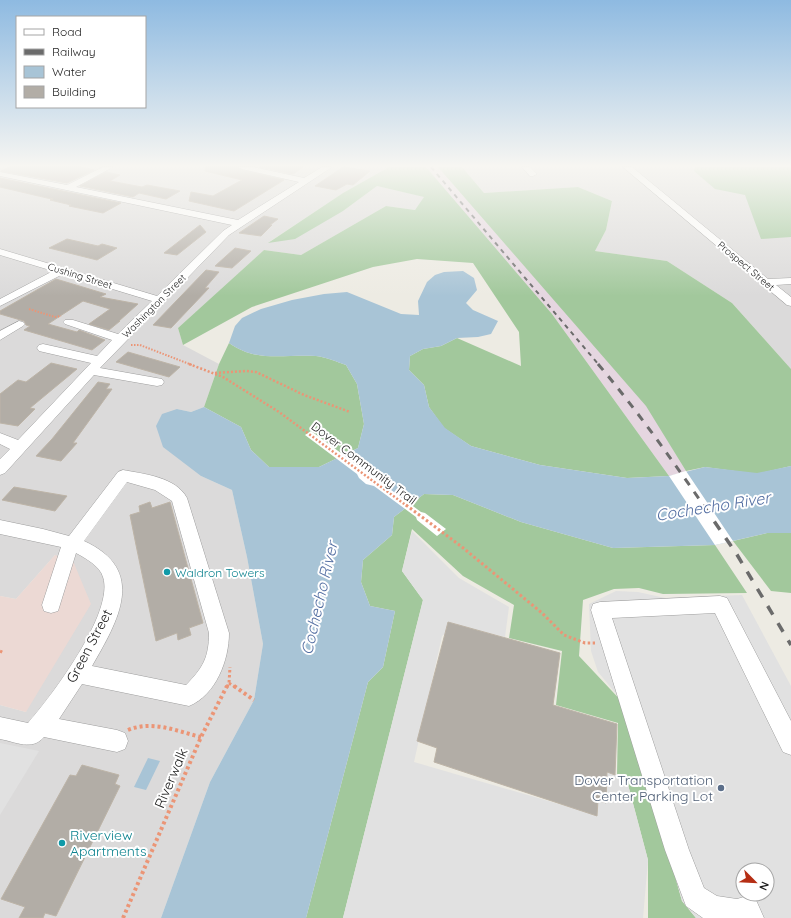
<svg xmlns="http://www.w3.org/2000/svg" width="791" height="918" font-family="Quicksand,sans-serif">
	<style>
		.residential { fill: #dbdada }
		.commercial { fill: #ecd9d4 }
		.industrial { fill: #e5d6e0 }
		.forest { fill: #a2c89c }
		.parking { fill: #e1e1e1; fill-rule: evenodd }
		.water { fill: #a8c4d6 }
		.pier { fill: #fff }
		.building { fill: #b2ada6; stroke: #bdb4a7 }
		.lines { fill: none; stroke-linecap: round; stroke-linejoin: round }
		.minor-casing { stroke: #9e9e9e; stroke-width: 1 }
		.path-far3 { stroke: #eb9576; stroke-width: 2; stroke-dasharray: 1.5 1.5; stroke-linecap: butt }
		.path-far2 { stroke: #eb9576; stroke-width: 2.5; stroke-dasharray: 2 2; stroke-linecap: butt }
		.path-far1 { stroke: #eb9576; stroke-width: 3; stroke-dasharray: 2.5 2.5; stroke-linecap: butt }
		.path { stroke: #eb9576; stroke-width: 4; stroke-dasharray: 3 3; stroke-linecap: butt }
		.minor { fill: #fff; fill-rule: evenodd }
		.rail-far2 { stroke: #6b6b6b; stroke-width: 2; stroke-dasharray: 4.5 4.5; stroke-linecap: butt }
		.rail-far1 { stroke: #6b6b6b; stroke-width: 3; stroke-dasharray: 8 8; stroke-linecap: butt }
		.rail { stroke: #6b6b6b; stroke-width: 3.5; stroke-dasharray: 10 10; stroke-linecap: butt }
		.culture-dot { fill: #0f9aa8; stroke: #fff; stroke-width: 1.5 }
		.service-dot { fill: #5c6f8a; stroke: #fff; stroke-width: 1.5 }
		.labels { text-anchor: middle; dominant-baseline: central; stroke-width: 4; stroke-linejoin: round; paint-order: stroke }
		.far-street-label { font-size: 10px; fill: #1d1d1d; stroke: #fff }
		.street-label { font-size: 12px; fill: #1d1d1d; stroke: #fff }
		.culture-label { font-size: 12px; fill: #0d838f; stroke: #fff; text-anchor: start }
		.near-street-label { font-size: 14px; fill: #1d1d1d; stroke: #fff }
		.near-service-label { font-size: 14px; fill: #4e5e75; stroke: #fff; text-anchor: end }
		.near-culture-label { font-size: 14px; fill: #0d838f; stroke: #fff; text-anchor: start }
		.near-water-label { font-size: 16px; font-style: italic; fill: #536ea2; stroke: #fff }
	</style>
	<rect width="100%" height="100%" fill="#edebe3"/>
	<path class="residential" d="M0,167H389L343,193L269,242L343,211L377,186L425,197L415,210L386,206L301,255L264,250L178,328L183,345L219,364L204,407L191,412L177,409L201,476L232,490L247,557L263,644L254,700L210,782L161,918H0V705L26,712L55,555L16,599L0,596Z
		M462,167H791V369L732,303L667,261L595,251L606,230L612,201L578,187L484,193Z"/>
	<path class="commercial" d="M55,555L73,561L91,604L26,712L0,705V596L16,599Z"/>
	<path class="industrial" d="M426,167H438L647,406L686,471L669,476L552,314Z"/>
	<path class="forest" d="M389,167H426L552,314L669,476L627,478L540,465L471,446L444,428L429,407L424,385L409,370L410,356L423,349L441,346L457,338L521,366L519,332L473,263L417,259L373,267L252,307L183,345L178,328L264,250L301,255L386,206L415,210L424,197L377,186L343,211L295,239L268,243L343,193Z
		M438,167H462L484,193L578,187L612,201L606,230L595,251L667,261L732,303L791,369V466L757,474L705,467L686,471L646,406Z
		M695,167H791V237L761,239L745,195L715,189L694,171Z
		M229,343C257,363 284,354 316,356C326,357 337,362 346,365L357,384L364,424L358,448L319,467H269L251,450L241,427L204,407L219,364Z
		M424,494L453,495L521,522L613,548L715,545L747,593L663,594L639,588L614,589L583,600L579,656L627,707L682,901L696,918H648V860L626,777L617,775L618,723L556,705L562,651L509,638L514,605L463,576L412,529L402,571L423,600L343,918H306L368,682L383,667L395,611L370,606L361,582L363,560L392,535L394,517Z
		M767,533H791V593L771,591L733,541Z"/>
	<path class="parking" d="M412,531L459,578L509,607L505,637L456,625L442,636L414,762L593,814L594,800L603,802V771L626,777L648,860L643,918H343L423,600L402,571Z
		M616,591L638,592L665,598L742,595L791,686V918H696L682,901L627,707L598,672L591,651L589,604ZM743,870H767V894H743Z
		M0,743L39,751L0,815Z"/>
	<path class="water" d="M463,271L474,278L477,290L466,303L473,310L498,321L491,334L478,337L457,338L441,346L423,349L410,356L409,370L424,385L429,407L445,428L471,446L540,465L627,478L669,476L705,467L757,473L791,466V533H767L715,545L613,548L521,522L453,495L424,494L394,517L392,535L363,560L361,582L370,606L395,611L383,667L368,682L306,918H161L210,782L254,700L263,644L247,557L232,490L201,476L163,447L156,426L162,414L177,409L191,412L204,407L241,427L251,450L269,467H319L358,448L364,424L357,384L346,365C337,362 326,357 316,356C284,354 257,363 229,343L235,326L242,318L261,309L292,300L324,294L347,292L401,314L419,315L418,301L427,282L435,275L444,272Z
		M148,758L160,761L146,790L134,787Z"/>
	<path class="pier" d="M311,431L421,512L425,513L446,529L437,536L417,520L416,517L374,486L366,484L359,478L357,474L305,435Z
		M686,471L733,541L715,545L669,476Z"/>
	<path class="building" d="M10,167H80L94,170L67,183L1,171Z
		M205,167H237L242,170L284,180L234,211L189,201L191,192L213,196L242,180L205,171Z
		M260,167H303L293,174Z
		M343,167L370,171L353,185L347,184L336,190L315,186Z
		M106,172L120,175L110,181L142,187L147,185L180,191L166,199L139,193L133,197L80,186Z
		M0,178L121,203L103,213L69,206L71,205L50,200L53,199L47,198L0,187Z
		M264,216L278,219L270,225H272L261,236L239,233Z
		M200,225L206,232L177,255L164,253Z
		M67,239L98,246L102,244L117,248L97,260L49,248Z
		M235,248L251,251L232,268L215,266Z
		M206,270L219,272L205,288H209L171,328L153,325Z
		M56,279L106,294L100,297L138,304L119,321H120L109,330L89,324L110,309L83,301L48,324L77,332L79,330L105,340L92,350L24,330L30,326L26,325L24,321L0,314V311Z
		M128,352L180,367L169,377L116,362Z
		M51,363L77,369L30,408L35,409L18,426L0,423V394L18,380L26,382Z
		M98,382L110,384L106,389H112L73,443H77L61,461L36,456L52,439Z
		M14,487L67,496L55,511L2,500Z
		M150,502L152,508L170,502L203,623L189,628L191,635L178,640L177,633L156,641L136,545L130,515L140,512L139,506Z
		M448,622L560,653L553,705L617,724L615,775L607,772L606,803L598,800L597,816L434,762L437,748L417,741Z
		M82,765L119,775L115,784L120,786L56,916L45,913L43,918H19L25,907L1,899L70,775L76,776Z"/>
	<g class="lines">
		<defs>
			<path id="minor" d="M103,167H113L76,187L238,220L299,182L242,169L238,167H253L304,178L322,167H332L229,235L100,368L162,379L164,382L162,385L157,386L94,375L5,473L0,475V459L10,449L0,444V433L18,440L91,363L39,351L37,348L39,345L43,344L97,356L112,340L65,324L63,322L65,320H73L118,334L152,301L63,274L0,306V299L53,271L0,255V249L157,296L223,231L232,225L0,176V172L67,185Z
				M522,167H530L537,174L533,176H530Z
				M623,167H632L768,279L791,278V284L776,285L791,297V306L787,305Z
				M19,321L23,322L25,324L23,326L0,340V331Z
				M123,470C144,474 176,477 187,498L229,633C229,660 216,695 189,706L82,684L59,719L117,730L125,733L128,741L125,749L117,752L44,737C32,751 16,742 0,739V717L28,723C51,697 115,612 103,577C100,566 85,558 76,553L58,611L51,613L44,611L42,605L61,547L0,534V520L43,529L69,536L118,472ZM127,482L155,490L172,501L209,633C209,657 203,668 186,685L92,666C118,621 148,570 84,541Z
				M720,596L727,598L791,721V755L783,752L715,613L612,618L689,850L704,888L717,896L737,899L747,896L756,900L764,918H703L686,906L665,850L591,610L593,604L600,602Z"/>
		</defs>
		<use href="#minor" class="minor-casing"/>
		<path class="path-far3" d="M29,309L55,317L61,316
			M131,345H140L192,365"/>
		<path class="path-far2" d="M189,364L223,377L279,412L407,506
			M215,373L246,371L256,372L304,395L350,412"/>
		<path class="path-far1" d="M406,505L462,547L542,613L564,635L585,643H595
			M0,651L4,653
			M229,683L235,687
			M227,687L229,683L230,667"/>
		<path class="path" d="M234,686L254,700
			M128,730C153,720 176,731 201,737
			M123,918L201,737L227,686"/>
		<use href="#minor" class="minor"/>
		<path class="rail-far2" d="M431,167L599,365"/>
		<path class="rail-far1" d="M598,364C636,409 670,457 704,506"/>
		<path class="rail" d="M703,505L736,553L791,645"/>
	</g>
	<linearGradient id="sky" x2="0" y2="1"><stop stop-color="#8ebae1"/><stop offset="0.56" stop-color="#f7f6f2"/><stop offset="1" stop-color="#f7f6f2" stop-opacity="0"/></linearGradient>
	<rect width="791" height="296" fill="url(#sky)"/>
	<g class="culture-dot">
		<circle cx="167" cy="572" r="4"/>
		<circle cx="62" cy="843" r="4"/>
	</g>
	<circle class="service-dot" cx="721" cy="788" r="4"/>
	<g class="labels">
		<g class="far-street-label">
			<text transform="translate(746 266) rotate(40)">Prospect Street</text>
			<text transform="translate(80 276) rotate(17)">Cushing Street</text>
			<text transform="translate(154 306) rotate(-45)">Washington Street</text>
		</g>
		<g class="street-label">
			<text transform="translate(364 463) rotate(37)">Dover Community Trail</text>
		</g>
		<g class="culture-label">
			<text x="175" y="572">Waldron Towers</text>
		</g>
		<g class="near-street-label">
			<text transform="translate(89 646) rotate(-62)">Green Street</text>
			<text transform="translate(171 778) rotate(-67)">Riverwalk</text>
		</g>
		<g class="near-service-label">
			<text x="713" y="780">Dover Transportation<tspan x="713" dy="16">Center Parking Lot</tspan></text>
		</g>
		<g class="near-culture-label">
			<text x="70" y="835">Riverview<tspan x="70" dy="16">Apartments</tspan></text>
		</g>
		<g class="near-water-label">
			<text transform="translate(713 506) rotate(-9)">Cochecho River</text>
			<text transform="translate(319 598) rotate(-77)">Cochecho River</text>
		</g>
	</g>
	<rect x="16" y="16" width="130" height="92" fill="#ffffff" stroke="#a5a5a5"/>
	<rect x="24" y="29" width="20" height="6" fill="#ffffff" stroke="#a5a5a5"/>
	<text x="52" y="36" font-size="12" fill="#1d1d1d">Road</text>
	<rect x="24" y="49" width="20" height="6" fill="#6b6b6b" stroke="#a5a5a5"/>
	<text x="52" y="56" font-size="12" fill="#1d1d1d">Railway</text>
	<rect x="24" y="66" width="20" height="12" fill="#a8c4d6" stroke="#a5a5a5"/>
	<text x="52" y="76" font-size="12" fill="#1d1d1d">Water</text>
	<rect x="24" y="86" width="20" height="12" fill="#b2ada6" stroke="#a5a5a5"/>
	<text x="52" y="96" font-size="12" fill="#1d1d1d">Building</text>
	<g transform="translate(755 882) rotate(114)"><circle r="19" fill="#ffffff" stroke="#a5a5a5"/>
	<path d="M0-3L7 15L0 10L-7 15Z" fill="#b52e14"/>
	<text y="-6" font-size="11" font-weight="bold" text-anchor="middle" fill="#1d1d1d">N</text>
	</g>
</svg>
